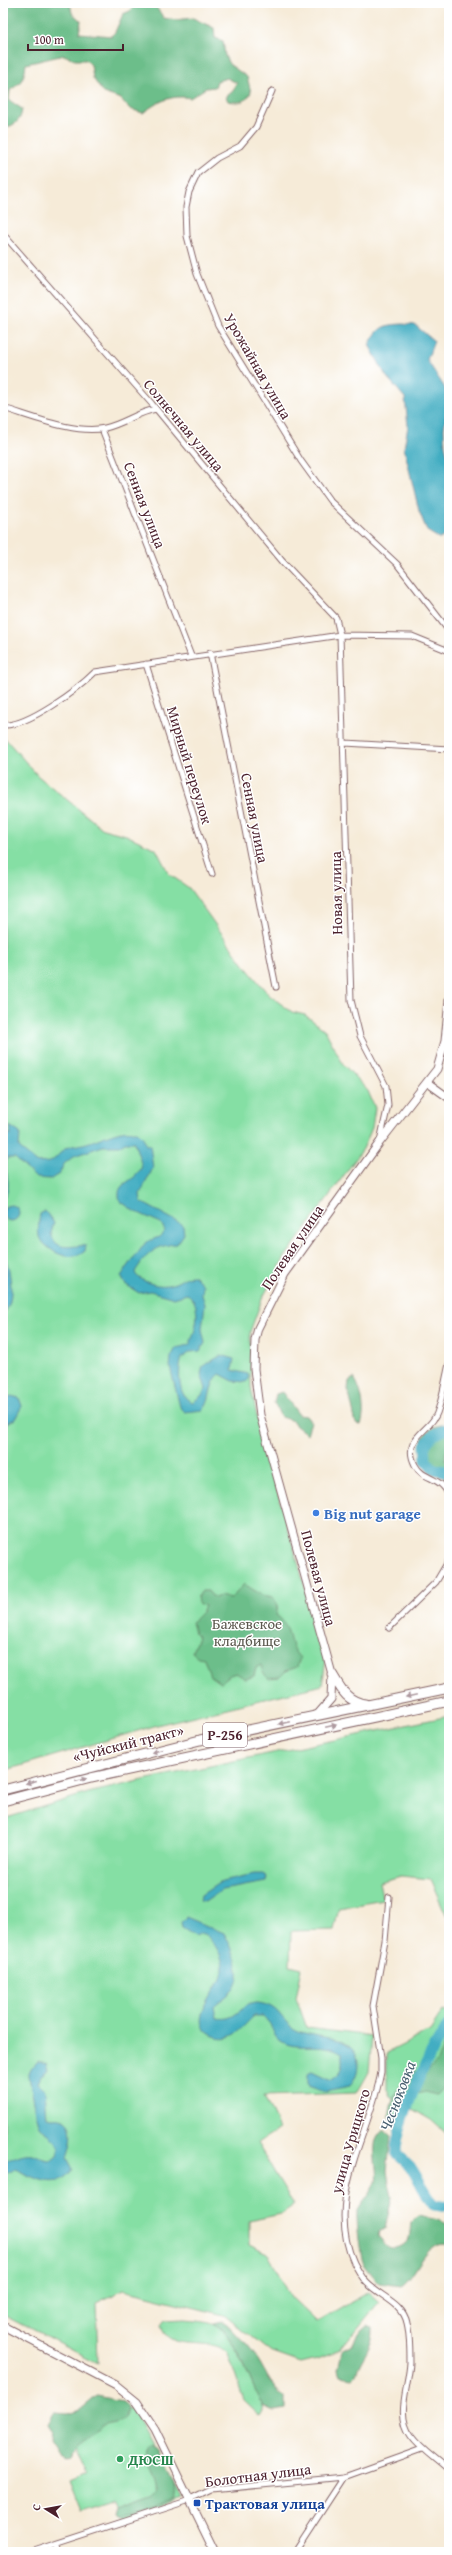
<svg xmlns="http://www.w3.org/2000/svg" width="452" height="2555" font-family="'Gentium Book Plus',serif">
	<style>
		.green { fill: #85dfa4; stroke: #687f68 }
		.forest { fill: #6cbe8a; stroke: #5b6e5a }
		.water { fill: #43adc2; stroke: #466676 }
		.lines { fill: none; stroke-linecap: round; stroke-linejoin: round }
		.river { stroke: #43adc2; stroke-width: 11 }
		.street-casing { stroke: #866668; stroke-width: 7 }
		.secondary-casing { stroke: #866668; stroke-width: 9 }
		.highway-casing { stroke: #866668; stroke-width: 11 }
		.street { stroke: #fff; stroke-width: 5 }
		.secondary { stroke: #fff; stroke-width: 7 }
		.highway { stroke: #fff; stroke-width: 9 }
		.oneway { fill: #ae9aa0 }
		.shop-dot { fill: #3f7fe0; stroke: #fff; stroke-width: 1.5 }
		.leisure-dot { fill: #2e9e5b; stroke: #fff; stroke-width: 1.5 }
		.transit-dot { fill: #1a4fb4; stroke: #fff; stroke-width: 1.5 }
		.labels { text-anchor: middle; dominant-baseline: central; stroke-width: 3; stroke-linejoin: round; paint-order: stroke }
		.shield { fill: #fff; stroke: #80626b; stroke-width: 1 }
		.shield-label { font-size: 14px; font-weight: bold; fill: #4a1f2b }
		.street-label { font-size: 15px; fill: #4a1f2b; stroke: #fff }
		.shop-label { font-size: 15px; font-weight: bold; fill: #366cbe; stroke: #fff; text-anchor: start }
		.park-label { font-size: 15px; fill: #5c594f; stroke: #fff }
		.leisure-label { font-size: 15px; font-weight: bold; fill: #27864d; stroke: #fff; text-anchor: start }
		.transit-label { font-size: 15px; font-weight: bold; fill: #164399; stroke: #fff; text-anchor: start }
		.water-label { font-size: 16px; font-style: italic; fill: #475f6f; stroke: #fff }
	</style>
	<rect width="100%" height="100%" fill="#fff"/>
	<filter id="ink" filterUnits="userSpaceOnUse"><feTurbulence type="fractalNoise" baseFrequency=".025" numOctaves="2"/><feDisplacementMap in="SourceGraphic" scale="8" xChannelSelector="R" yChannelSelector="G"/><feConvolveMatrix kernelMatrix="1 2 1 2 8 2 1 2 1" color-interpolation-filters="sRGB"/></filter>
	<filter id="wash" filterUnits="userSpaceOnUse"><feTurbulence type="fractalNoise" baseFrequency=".012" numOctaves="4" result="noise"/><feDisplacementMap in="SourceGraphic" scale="16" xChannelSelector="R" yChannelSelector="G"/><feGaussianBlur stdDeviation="0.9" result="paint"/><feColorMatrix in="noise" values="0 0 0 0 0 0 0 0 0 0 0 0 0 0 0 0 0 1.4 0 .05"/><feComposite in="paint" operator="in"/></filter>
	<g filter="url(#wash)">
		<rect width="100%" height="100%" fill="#f6ebd8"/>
		<path class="green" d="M3,736L38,776L103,829L126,835L156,849L169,874L189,888L245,966L269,995L292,1012L305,1015L325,1030L343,1064L368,1091L375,1108L372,1128L363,1149L285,1257L262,1299L250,1332L251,1387L260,1431L326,1660L322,1685L161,1724L3,1771Z
			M449,1716V1921L430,1879L401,1876L379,1882L383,1900L339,1908L334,1930L291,1931L290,1965L302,1968L296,1998L307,2028L372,2036L369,2072L357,2093L264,2096L279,2129L257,2143L294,2205L281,2214L249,2221V2245L268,2254L291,2297L317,2322L368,2292L379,2302L340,2350L317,2359L301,2363L270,2352L224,2315L124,2290L96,2303L98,2363L3,2314V1819L88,1793L148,1779Z
			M443,2011L449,2013V2136L431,2120L390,2096L387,2089V2053L430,2031Z
			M185,2319C194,2320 207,2320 215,2324C234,2334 252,2386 263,2406L264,2412L261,2417L244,2401L228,2354C212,2334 167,2355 161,2325L165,2320Z
			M132,2407L181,2498L122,2518L115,2500L81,2511L69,2481L87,2473L68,2431Z"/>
		<path class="forest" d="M3,3H70L72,13L81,21L79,33L111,36L115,32L123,14L130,11L137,3H153L164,18L175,20L193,18L214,28L215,38L223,41L225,56L229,64L247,77L251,92C246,103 239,103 228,101L226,97L233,91L237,83L227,78L217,81L215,87L206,88L190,98C172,94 157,102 143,113L130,109L121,99L103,93L93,78L91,65L86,60H75L64,55L26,64C24,78 22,83 10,90L9,100L22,109C21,122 14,125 3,129V32L5,30Z
			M354,1378C362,1389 366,1413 361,1425L356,1424L348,1389L349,1381Z
			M282,1392L299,1415L306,1416L311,1422L307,1434L296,1426L293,1421L281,1417L274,1403L276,1394Z
			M442,1425L449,1426V1451L446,1452V1460L449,1464V1485L443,1476L432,1474C417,1457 414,1429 442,1425Z
			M244,1584L262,1595L273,1597L278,1605L276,1615C295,1629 284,1642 300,1658L297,1667L286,1671L280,1677L268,1678L263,1673L261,1665L256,1668L254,1676L246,1679L236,1673L230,1675L220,1683L210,1676L204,1658L198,1657L192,1652L198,1637L195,1633L192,1622L202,1612L205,1606L198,1603L197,1597L202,1591H208L214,1598L220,1596L231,1599Z
			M449,2036V2080L445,2082L443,2088L436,2095L426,2092L416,2094L405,2114L394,2124L391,2123C386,2106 399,2080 414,2071L426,2073L437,2061Z
			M384,2129L391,2135L387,2172L392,2197L385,2229L379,2231L378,2236L387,2246C391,2249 395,2248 400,2247C412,2243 409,2233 411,2222L419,2216L439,2220L449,2225V2244C425,2237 416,2277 400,2286L380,2283C376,2280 365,2266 363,2262C361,2258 356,2218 357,2213C360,2204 372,2194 376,2182C379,2168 367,2140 384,2129Z
			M222,2321L227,2324C237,2335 250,2347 258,2360C267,2374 271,2387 285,2398V2409L274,2411L263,2406C248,2380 240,2342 214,2323Z
			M367,2325L373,2327C374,2349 360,2357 356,2375L352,2378L340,2376L338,2370L342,2351L353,2345L358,2333Z
			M97,2396L122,2401L126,2407L124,2418C118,2423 111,2422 103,2425C99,2427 97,2431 93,2433C78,2442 78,2441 70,2457L64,2458L52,2438L53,2430L49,2424L55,2413L68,2414L80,2410Z
			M151,2446L158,2450C164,2463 179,2484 173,2499L117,2515L115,2513L117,2506L153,2493L157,2489C160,2477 137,2454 151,2446Z"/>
		<path class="water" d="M403,324L415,325L434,341L427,360L445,388L448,405L444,429L445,445L449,461V533L440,539L427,531L419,511L404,448L408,426L405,398L386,376L369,345C379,326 383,325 403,324Z
			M10,1126L20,1133L19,1148L38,1163L50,1162C56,1159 60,1152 66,1148C73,1145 82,1145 90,1142C105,1137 140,1117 146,1145H150L153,1168L140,1194L141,1202L178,1222L183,1226L184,1234L177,1244C156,1245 146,1254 135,1272L136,1275C144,1283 160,1288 172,1284C181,1282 185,1275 195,1276L203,1285L202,1295L205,1304L202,1329L205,1343L200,1351L191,1352L182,1358C178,1370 177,1398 193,1402L201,1396L206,1389L201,1374L203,1366L222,1355L234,1359L232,1370L248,1374L249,1379L246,1382L233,1381L220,1374C209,1382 212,1399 203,1410L185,1412L180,1407L170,1367L171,1357L176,1348L189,1345C196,1333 203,1302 187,1294L174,1298L150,1291L139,1293L125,1284L121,1276L146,1242L159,1237L165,1231L161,1223L134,1211L120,1201C114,1180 135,1185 142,1166L134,1142H125L119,1146H103L74,1156L64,1164L59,1174L51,1179L36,1178L15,1158H8C1,1168 15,1185 3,1198V1131L11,1135Z
			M3 1213a8 8 0 1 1 16 0a8 8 0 1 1-16 0Z
			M45,1211L54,1223L51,1233C56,1254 74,1244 86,1246L85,1251C70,1264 49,1251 40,1239C37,1234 39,1219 40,1214Z
			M3,1252C10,1267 17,1302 3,1314V1290L6,1272L3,1266Z
			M11,1396L19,1398L22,1406L15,1419L3,1425V1401Z
			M254,1874H263L267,1877L266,1882L222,1890L205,1902L200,1901L201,1895L222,1881Z
			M186,1917L224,1933C233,1950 246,1975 232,1991C227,1997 220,2000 215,2005L217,2018C238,2022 241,2002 258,2003C280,2006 279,2018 293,2028C311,2041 358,2031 358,2064C358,2072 355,2079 350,2086L325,2091L308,2085V2074L313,2072L330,2080C342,2073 345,2067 342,2053C323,2040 296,2052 281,2041C273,2036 271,2023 263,2016H254C242,2027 232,2043 214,2036C181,2022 222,1989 223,1970C224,1957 215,1944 206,1935L200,1933L195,1936L182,1928L181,1922Z
			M39,2061L46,2063L48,2070L40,2076L37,2083L45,2090L47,2117C52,2119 56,2117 60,2118C79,2121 70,2147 67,2158L73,2169C60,2193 33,2177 16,2169L3,2175V2162C11,2159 23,2152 32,2154C39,2156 42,2160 51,2160L57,2155L59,2147C55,2137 46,2135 40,2127C38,2124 28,2075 29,2073C31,2067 34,2064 39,2061Z"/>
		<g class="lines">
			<path class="river" d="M449,1428L433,1435L425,1445L426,1461L434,1469L449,1472
				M449,2025C430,2048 396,2124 396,2153L410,2166L434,2205L449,2207"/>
		</g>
	</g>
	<g filter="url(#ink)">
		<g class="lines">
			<defs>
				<path id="street" d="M272,91L256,127L240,146L217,158L198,173L189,192L186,207L187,236L197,274L218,326L301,461L330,501L397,564L449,631
					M3,234L152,404L283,562L336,618L340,635L351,1000L360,1036L386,1086L388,1105L380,1141
					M3,408C31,416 76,435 105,428C123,424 138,412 156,409
					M102,429L191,656
					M210,653L276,987
					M146,664L212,874
					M3,725C27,727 78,689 95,672L340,635L412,636L449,651
					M345,743L449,749
					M449,1364C445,1380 443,1397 437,1413C431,1431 401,1438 415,1465C423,1481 443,1476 449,1497
					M389,1628L436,1582L449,1560
					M389,1897L385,1941L373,2006L381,2058V2072C370,2134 324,2198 354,2263C358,2270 362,2278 367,2283C381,2297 403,2303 407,2323C410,2335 410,2350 410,2362C409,2387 395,2414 411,2436C421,2450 436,2459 449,2471
					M57,2545L59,2552
					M30,2552L190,2500L211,2490L344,2477L422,2449
					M295,2552L344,2477"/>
				<path id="secondary" d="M428,1083L449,1098
					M317,1715L331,1699L332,1674L260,1415L254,1369L255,1340L258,1328L285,1274L380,1142L437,1069L445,1041L449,1000
					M3,2326L116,2385L137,2402L155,2429L215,2552"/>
				<path id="highway" d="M332,1674C341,1689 347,1702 366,1704
					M3,1790L200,1740L449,1688
					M3,1801L91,1778L449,1701"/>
			</defs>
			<use href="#street" class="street-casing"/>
			<use href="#secondary" class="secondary-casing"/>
			<use href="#highway" class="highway-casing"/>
			<use href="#street" class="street"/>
			<use href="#secondary" class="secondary"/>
			<use href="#highway" class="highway"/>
		</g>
		<defs><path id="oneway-solid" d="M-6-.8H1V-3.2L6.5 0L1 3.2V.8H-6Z"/></defs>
		<g class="oneway">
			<use href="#oneway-solid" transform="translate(411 1696) rotate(168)"/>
			<use href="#oneway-solid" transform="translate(284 1723) rotate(168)"/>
			<use href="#oneway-solid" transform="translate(331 1726) rotate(-12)"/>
			<use href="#oneway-solid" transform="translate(157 1751) rotate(166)"/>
			<use href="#oneway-solid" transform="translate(81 1780) rotate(-15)"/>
			<use href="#oneway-solid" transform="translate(31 1782) rotate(165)"/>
		</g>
	</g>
	<circle class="shop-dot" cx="316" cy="1513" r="4"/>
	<circle class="leisure-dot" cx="120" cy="2459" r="4"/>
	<rect class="transit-dot" x="193" y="2499" width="8" height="8" rx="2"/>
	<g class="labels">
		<rect class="shield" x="203" y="1723" width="44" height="24" rx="3"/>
		<g class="shield-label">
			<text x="225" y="1735">Р-256</text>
		</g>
		<g class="street-label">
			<text transform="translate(258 366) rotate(60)">Урожайная улица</text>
			<text transform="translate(184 425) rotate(50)">Солнечная улица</text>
			<text transform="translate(145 505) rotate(69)">Сенная улица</text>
			<text transform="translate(190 765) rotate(73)">Мирный переулок</text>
			<text transform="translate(255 818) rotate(79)">Сенная улица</text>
			<text transform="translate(336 893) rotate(-91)">Новая улица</text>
			<text transform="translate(292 1247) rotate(-56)">Полевая улица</text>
			<text transform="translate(319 1578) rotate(75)">Полевая улица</text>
			<text transform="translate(128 1743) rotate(-14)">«Чуйский тракт»</text>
			<text transform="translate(350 2141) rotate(-74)">улица Урицкого</text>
			<text transform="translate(258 2475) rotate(-7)">Болотная улица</text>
		</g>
		<g class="shop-label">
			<text x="324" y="1513">Big nut garage</text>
		</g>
		<g class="park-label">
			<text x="247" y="1623">Бажевское<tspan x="247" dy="17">кладбище</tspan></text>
		</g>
		<g class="leisure-label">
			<text x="128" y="2459">ДЮСШ</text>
		</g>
		<g class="transit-label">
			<text x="205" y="2503">Трактовая улица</text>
		</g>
		<g class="water-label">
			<text transform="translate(397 2096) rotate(-69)">Чесноковка</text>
		</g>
	</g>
	<rect width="452" height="2555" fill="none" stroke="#fff" stroke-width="16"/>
	<g transform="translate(46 2509) rotate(281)" stroke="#ffffff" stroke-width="3" paint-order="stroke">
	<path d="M0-3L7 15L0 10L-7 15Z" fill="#4a1f2b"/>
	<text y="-6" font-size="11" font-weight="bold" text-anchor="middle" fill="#4a1f2b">С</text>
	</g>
	<path d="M28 44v6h95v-6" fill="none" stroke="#4a1f2b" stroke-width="2"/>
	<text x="34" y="44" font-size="12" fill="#4a1f2b" stroke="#ffffff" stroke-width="3" paint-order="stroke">100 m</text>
</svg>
